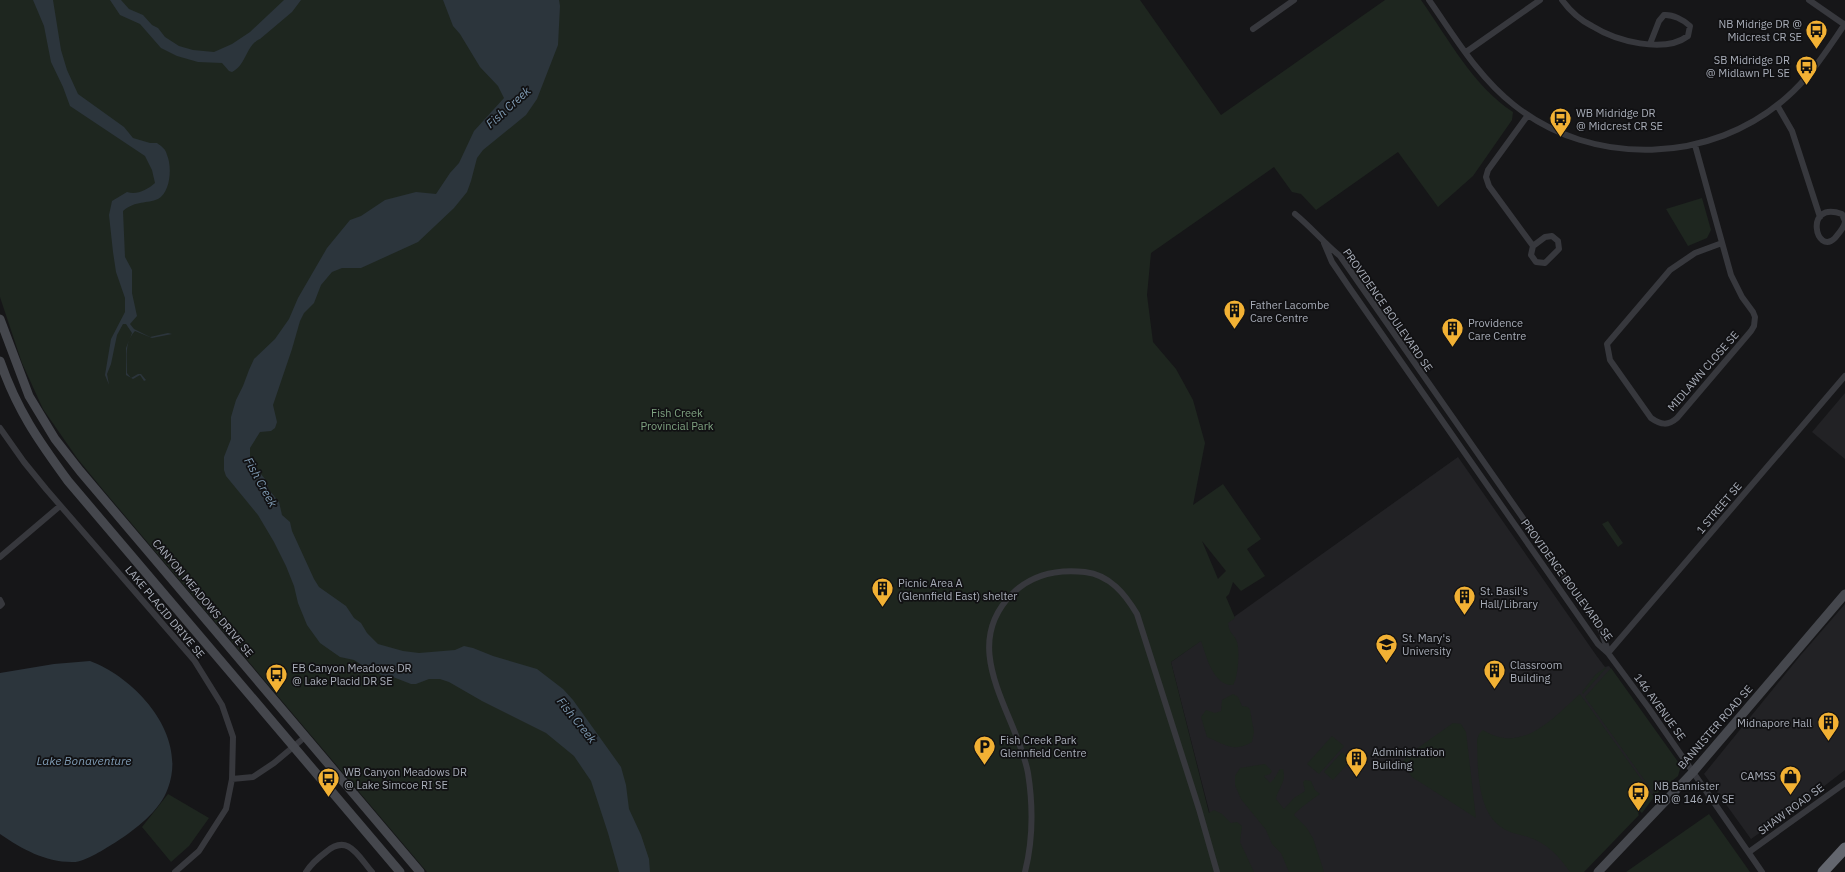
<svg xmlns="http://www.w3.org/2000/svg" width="1845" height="872" font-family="'IBM Plex Sans',sans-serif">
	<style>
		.built { fill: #222225 }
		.green { fill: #1e261f; fill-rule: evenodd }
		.water { fill: #2c353c }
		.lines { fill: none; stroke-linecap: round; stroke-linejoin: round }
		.street { stroke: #37383d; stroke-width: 6 }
		.secondary { stroke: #45474d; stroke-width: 9 }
		.highway { stroke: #63666e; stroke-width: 11 }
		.labels { text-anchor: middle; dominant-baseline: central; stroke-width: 3.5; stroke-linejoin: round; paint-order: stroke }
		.poi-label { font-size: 11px; fill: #a8adb8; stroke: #111113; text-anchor: start }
		.street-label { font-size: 11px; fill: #a8adb8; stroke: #111113 }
		.park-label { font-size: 11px; fill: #7fa381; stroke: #111113 }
		.water-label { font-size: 12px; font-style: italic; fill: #7f9bb3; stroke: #111113 }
	</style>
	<rect width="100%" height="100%" fill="#161618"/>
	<path class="built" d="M1845,393V459L1812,432Z
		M1458,457L1596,655L1605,667L1609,666L1675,759L1665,782L1572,872H1233L1215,834L1171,662Z
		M1845,604V770L1805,801L1751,839L1704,774L1800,656Z"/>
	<path class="green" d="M0,0H1140L1221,115L1385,0H1421C1448,38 1473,86 1513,112L1512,120L1473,176L1438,207L1398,152L1316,210L1301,194L1292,192L1274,167L1151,253L1147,295L1153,342L1176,369L1193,400L1205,443L1193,505L1223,484L1261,539L1247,549L1265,576L1241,591L1233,582L1229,594L1226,597L1235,618L1228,623C1229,634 1234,633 1237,642C1240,651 1238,678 1233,685C1213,686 1206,655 1201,641L1171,662L1209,813L1214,810L1222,814L1231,823L1237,822L1242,826L1240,842L1254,872H427L104,491L77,458L43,409L22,363L0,297ZM1202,541L1226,571L1218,579Z
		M1702,198L1711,230L1707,238L1688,246L1666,209Z
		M1608,521L1623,543L1618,547L1602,524Z
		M1606,667H1607L1583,694L1582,692L1596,674Z
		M1611,668L1681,766L1678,776L1655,795L1585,697Z
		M1233,694L1238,697L1242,706L1248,707L1250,710L1254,732L1252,742C1234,753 1224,744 1207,737L1201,717L1206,710L1215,713L1221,711L1222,700Z
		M1580,694L1654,797L1642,813L1640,811L1638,814L1639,815L1584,872H1570C1559,856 1547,843 1528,837C1522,835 1514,834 1508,831C1476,817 1478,769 1477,740L1479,734L1483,730C1522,755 1553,718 1580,694Z
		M1453,723L1461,724L1466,732L1476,818L1412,777L1402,763L1408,755Z
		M1332,736L1344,746L1319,774L1307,764Z
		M1342,752L1351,760L1333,780L1324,772Z
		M1265,764L1272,771L1270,774L1264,776L1270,783L1274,779L1280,769H1283C1287,782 1278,788 1276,799L1284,809L1294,798L1305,791L1303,782L1305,780L1311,781L1315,790L1320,794C1315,797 1296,811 1294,815L1306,827L1313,838L1324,872H1289L1281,853L1272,844L1266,830L1241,799L1235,785V776L1240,768Z
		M168,794L209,818L189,846L171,862L142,827Z
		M1709,814L1750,872H1626Z"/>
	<path class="water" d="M33,0H53L61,50L67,70L78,94L124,127L133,138L150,143H157C161,146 166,149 167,155C172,166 171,192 158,199C147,204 136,200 123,211L125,257L132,270V293L137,316L130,324L134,329L150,337L168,333L172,334L152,338L135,331C124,342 127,359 127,373L131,378L138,374H141L146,380L144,381L140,375L133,379L126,375V348L132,333L126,324H123L117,335L111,364L107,374L109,385L105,375L111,339L125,312V298L116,272L113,252L109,215L112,201L127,192C137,195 147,190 155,183L152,170L145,156L70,106L63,87L51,62L44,26Z
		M110,0H121L129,9L143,15L152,25L158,28L165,37L179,46L193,50L214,52L232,44L250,32L284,0H301L292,12L260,39C246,45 246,66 232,72L229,71L222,63L198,62L177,56L161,48L140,24L120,15Z
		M443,0H559L560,6L558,45L537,99L526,115L483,150L477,158L471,181L467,192L454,208L418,242L361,268H342L332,272L321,285L314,303L304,313L300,321L292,349L273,405L277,422L275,428L271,431L260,432L250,448V457L255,467L265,479L269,490L279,502L282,515L290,522L292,531L314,579L319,587L346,606L354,618L361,623L367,633L378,644L403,651L419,653L455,650L464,646L473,648L493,656L537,669L563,689L573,700L621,767L626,785L629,809L641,835L649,859L650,872H619L608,833L591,781L574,756L546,733L482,701L449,682L440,679H429L416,684H411L393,677H386L368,669L354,660L340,657L320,643L307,625L298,603L294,586L286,566L274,542L258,515L226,476L224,470V457L231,439V417L236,400L243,386L249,370L254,359L275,339L289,319L298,298L327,248L350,220L361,216L385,200L416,192L436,194L450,173L459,163L474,131L504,98L498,86L480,67L460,34L453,26Z
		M90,661C136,678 188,735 168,788C160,811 136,829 116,842C106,848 84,863 72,862C45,862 22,849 0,834V673L54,664Z"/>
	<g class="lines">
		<path class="street" d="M1429,0C1455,37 1478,77 1514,105C1593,168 1712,164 1787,97C1811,76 1827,50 1845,24
			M1562,0C1570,11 1580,20 1592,26C1616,41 1664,54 1688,36L1690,26C1684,20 1672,14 1664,15L1659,21L1650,44
			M1809,0L1845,25
			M1253,29L1294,0
			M1466,52L1540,0
			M1777,105L1792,131L1820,217
			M1528,115L1488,170L1486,177L1489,186L1533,246
			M1695,145L1731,275L1742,297L1753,312L1755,317L1754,326L1751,331L1677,418C1668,426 1661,425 1651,418L1610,360L1607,344L1670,270L1695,253L1722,243
			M1295,214C1311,227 1324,243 1340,256L1601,630L1608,651
			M1845,221L1842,214C1803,200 1816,257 1835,238C1839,233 1844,228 1845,222
			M1552,236L1558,241L1559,249L1545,263L1536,262L1531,255L1533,246L1545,237Z
			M1324,243L1332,262L1349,287L1598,644L1608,653L1648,707L1762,872
			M0,428L24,462L46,489L194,660L222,705L233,737L232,779L226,809L199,851L175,872
			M0,557L60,506
			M0,600L2,604L0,606
			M1608,653L1845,376
			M232,779L253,777L274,763L305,737
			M1749,852L1845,783
			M306,872C311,864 318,858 326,852C348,833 358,856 372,872
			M1025,872C1033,840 1033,805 1028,773C1017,714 957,649 1012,594C1032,574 1058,569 1085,572C1110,575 1125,594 1137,614L1199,809L1217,872"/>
		<path class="secondary" d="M0,319L29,396L55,439L80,471L420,872
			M0,361C17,410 38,440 68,481L400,872
			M1598,872L1693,772L1845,594"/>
		<path class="highway" d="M1823,872L1845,848"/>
	</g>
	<defs>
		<symbol id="bus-pin" viewBox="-11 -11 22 30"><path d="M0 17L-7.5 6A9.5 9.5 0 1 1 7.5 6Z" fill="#f2b134" stroke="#111113"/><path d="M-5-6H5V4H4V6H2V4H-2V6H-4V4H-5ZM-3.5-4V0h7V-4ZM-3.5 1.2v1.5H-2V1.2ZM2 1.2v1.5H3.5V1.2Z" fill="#111"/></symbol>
		<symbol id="building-pin" viewBox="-11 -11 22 30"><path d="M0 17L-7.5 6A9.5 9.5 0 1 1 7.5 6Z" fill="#f2b134" stroke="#111113"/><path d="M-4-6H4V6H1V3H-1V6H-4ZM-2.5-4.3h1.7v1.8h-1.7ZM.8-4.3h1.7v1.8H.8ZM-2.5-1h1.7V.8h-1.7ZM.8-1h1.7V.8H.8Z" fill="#111"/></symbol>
		<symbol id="university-pin" viewBox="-11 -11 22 30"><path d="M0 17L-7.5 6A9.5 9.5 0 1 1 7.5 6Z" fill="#f2b134" stroke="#111113"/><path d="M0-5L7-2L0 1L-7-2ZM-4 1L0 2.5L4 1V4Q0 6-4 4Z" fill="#111"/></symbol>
		<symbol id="parking-pin" viewBox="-11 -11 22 30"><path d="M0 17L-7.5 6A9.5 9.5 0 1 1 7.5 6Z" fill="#f2b134" stroke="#111113"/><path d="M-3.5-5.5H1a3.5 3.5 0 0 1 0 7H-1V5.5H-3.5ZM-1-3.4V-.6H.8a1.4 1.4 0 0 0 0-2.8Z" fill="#111"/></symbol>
		<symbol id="shop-pin" viewBox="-11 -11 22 30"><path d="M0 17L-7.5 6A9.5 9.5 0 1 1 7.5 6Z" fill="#f2b134" stroke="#111113"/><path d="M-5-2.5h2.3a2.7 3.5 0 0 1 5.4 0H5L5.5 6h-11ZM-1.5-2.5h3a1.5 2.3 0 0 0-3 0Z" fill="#111"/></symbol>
	</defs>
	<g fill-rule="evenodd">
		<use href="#bus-pin" x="1804" y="18" width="25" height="34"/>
		<use href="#bus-pin" x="1794" y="54" width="25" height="34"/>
		<use href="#bus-pin" x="1548" y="106" width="25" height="34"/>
		<use href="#building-pin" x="1222" y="298" width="25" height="34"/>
		<use href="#building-pin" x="1440" y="316" width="25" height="34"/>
		<use href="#building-pin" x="870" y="576" width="25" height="34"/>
		<use href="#building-pin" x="1452" y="584" width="25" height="34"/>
		<use href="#university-pin" x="1374" y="632" width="25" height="34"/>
		<use href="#building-pin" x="1482" y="658" width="25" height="34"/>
		<use href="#bus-pin" x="264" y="662" width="25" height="34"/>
		<use href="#building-pin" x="1816" y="710" width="25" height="34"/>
		<use href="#parking-pin" x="972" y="734" width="25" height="34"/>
		<use href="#building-pin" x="1344" y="746" width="25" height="34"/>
		<use href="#shop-pin" x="1778" y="764" width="25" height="34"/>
		<use href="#bus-pin" x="316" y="766" width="25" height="34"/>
		<use href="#bus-pin" x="1626" y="780" width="25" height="34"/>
	</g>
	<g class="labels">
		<g class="poi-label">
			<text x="1802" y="24" text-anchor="end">NB Midrige DR @<tspan x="1802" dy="13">Midcrest CR SE</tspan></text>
			<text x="1790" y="60" text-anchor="end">SB Midridge DR<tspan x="1790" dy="13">@ Midlawn PL SE</tspan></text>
			<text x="1576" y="113">WB Midridge DR<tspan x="1576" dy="13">@ Midcrest CR SE</tspan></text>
			<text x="1250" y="305">Father Lacombe<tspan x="1250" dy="13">Care Centre</tspan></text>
			<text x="1468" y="323">Providence<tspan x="1468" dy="13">Care Centre</tspan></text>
			<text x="898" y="583">Picnic Area A<tspan x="898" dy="13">(Glennfield East) shelter</tspan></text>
			<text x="1480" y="591">St. Basil's<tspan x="1480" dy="13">Hall/Library</tspan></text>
			<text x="1402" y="638">St. Mary's<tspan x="1402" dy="13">University</tspan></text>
			<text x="1510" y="665">Classroom<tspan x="1510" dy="13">Building</tspan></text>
			<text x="292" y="668">EB Canyon Meadows DR<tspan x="292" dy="13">@ Lake Placid DR SE</tspan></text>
			<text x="1812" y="723" text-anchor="end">Midnapore Hall</text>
			<text x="1000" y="740">Fish Creek Park<tspan x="1000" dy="13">Glennfield Centre</tspan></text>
			<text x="1372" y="752">Administration<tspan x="1372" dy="13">Building</tspan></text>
			<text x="344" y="772">WB Canyon Meadows DR<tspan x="344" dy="13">@ Lake Simcoe RI SE</tspan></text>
			<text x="1776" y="776" text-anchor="end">CAMSS</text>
			<text x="1654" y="786">NB Bannister<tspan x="1654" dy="13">RD @ 146 AV SE</tspan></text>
		</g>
		<g class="street-label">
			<text transform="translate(1388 310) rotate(55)">PROVIDENCE BOULEVARD SE</text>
			<text transform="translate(1703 371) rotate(-49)">MIDLAWN CLOSE SE</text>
			<text transform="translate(1719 508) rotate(-50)">1 STREET SE</text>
			<text transform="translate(1567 580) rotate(54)">PROVIDENCE BOULEVARD SE</text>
			<text transform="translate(203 598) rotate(50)">CANYON MEADOWS DRIVE SE</text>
			<text transform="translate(165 612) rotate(50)">LAKE PLACID DRIVE SE</text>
			<text transform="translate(1660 707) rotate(54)">146 AVENUE SE</text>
			<text transform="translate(1715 727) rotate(-49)">BANNISTER ROAD SE</text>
			<text transform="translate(1791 809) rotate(-36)">SHAW ROAD SE</text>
		</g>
		<g class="park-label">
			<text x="677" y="413">Fish Creek<tspan x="677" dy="13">Provincial Park</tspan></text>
		</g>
		<g class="water-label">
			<text transform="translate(508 107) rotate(-42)">Fish Creek</text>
			<text transform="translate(261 482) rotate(61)">Fish Creek</text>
			<text transform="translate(577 720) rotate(51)">Fish Creek</text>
			<text x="84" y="760">Lake Bonaventure</text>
		</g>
	</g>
</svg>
